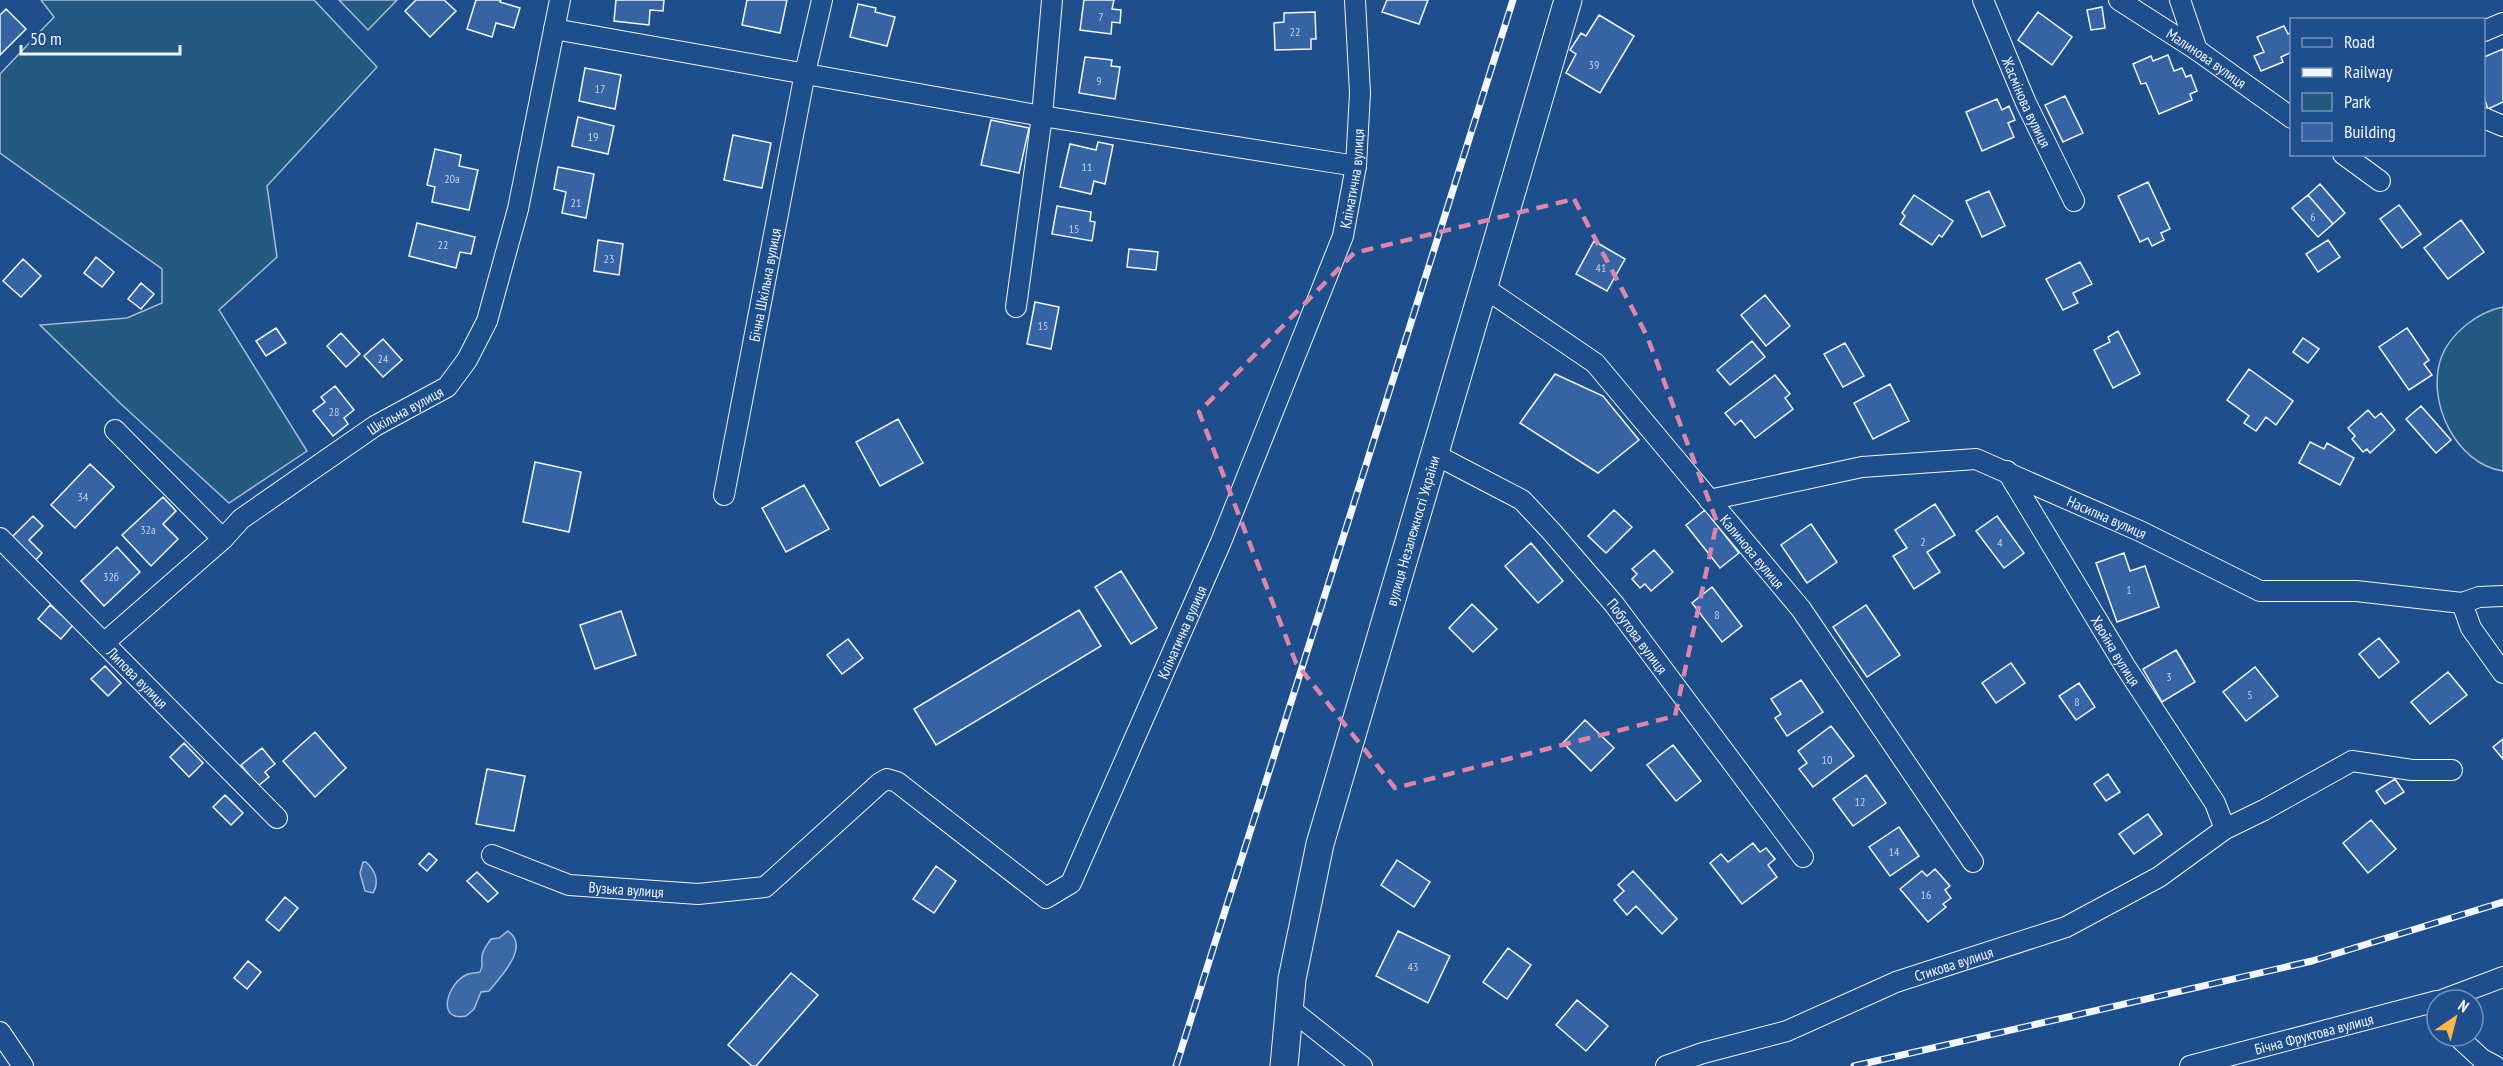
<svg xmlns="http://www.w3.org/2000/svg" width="2503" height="1066" font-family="'PT Sans Narrow',sans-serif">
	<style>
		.green { fill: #245a82; stroke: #a8bbd7; stroke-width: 1.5 }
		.water { fill: #3b69a3; stroke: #a8bbd7; stroke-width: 1.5 }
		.building { fill: #3563a3; stroke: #f2f6ff; stroke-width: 1.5 }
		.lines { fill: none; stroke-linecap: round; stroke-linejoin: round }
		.street-casing { stroke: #f2f6ff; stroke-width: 22 }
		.secondary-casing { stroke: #f2f6ff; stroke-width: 29 }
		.street { stroke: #1f4e8c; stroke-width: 20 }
		.secondary { stroke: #1f4e8c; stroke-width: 27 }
		.rail-casing { stroke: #f2f6ff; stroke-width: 7 }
		.rail { stroke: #1f4e8c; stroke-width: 4.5; stroke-dasharray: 14; stroke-linecap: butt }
		.marked { fill: none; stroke: #da87ad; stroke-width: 4.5; stroke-dasharray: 12 8; stroke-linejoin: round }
		.labels { text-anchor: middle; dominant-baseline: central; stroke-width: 4.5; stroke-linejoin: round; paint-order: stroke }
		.number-label { font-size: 12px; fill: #c3d1e8 }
		.street-label { font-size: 15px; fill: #f2f6ff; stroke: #1f4e8c }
	</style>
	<rect width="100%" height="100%" fill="#1f4e8c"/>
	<path class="green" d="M41,0H314L377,67L267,186L277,257L219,310L307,451L229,503L121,404L40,325L127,318L162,303V269L0,153V74L54,17Z
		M339,0H397L368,30Z
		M2503,307V471C2456,464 2426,402 2441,358C2450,333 2478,312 2503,307Z"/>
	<path class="water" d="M363,862H366C375,870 380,882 373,893L365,891L360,873Z
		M508,931C531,947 500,977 489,991L481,992L474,1009L466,1016C435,1022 448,983 466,975C470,973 476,973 480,972C484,965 481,964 482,957C482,950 488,944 491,939L499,938Z"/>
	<path class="building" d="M416,0H444L456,11L430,37L405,11Z
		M476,0H501L500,2L520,8L514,28L496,23L492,37L467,29Z
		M616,0H664L663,11L650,10L649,25L614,21Z
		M747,0H787L780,33L742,25Z
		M1084,0H1114L1112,9L1121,10L1120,23L1112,22L1111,34L1080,30Z
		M1387,0H1428L1419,24L1382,12Z
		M858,4L876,8L875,12L895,17L887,46L850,37Z
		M2102,7L2105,28L2091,30L2087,10Z
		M6,9L26,29L0,55V15Z
		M1315,12L1316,39H1311V49L1275,50L1274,23L1284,22V13Z
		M2038,12L2072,37L2052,65L2018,40Z
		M1599,15L1634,36L1600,93L1566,73L1576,54L1570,50L1581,33L1586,36Z
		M2284,26L2288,34L2292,32V52L2281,57L2283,62L2261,71L2254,56L2264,52L2257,37Z
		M2503,49V102L2488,109L2484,98V57Z
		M2168,55L2174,71L2182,68L2186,77L2191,75L2197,91L2190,94L2192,100L2159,114L2146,83L2141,84L2133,64L2151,56L2153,61Z
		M1085,57L1112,60L1111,66L1120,67L1115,99L1079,93Z
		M585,68L621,75L615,109L579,101Z
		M2065,96L2083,133L2063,142L2045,105Z
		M1997,99L2002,110L2009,106L2015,120L2008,123L2014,137L1982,151L1966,112Z
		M578,117L614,126L608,154L572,146Z
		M991,120L1029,128L1019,173L981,165Z
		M733,135L771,143L762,188L724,180Z
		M1098,142L1113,145L1105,184L1094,181L1091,194L1060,187L1070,144L1096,150Z
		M435,149L461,155L459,166L478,170L469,210L432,202L435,187L427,185Z
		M558,167L594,174L586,218L562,213L566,192L554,189Z
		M2148,182L2170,229L2161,233L2164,240L2152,246L2148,238L2140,242L2118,196Z
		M2320,184L2345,213L2333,224L2308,195Z
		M1989,191L2005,226L1982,237L1966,201Z
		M1914,195L1953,221L1942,237L1939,235L1932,245L1900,224L1905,216L1902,213Z
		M2308,195L2333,224L2318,237L2292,208Z
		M2399,205L2421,234L2402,248L2380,219Z
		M1057,206L1091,212L1090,221L1095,222L1092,241L1052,234Z
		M2461,220L2484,252L2448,279L2424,248Z
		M417,223L475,237L471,254L460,252L456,268L409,256Z
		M598,240L623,244L619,275L594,271Z
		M2328,240L2340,257L2318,272L2306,254Z
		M1594,241L1625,259L1607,291L1576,274Z
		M1129,249L1158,252L1156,270L1127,267Z
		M96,257L114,272L102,287L84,273Z
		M23,259L41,276L21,297L3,281Z
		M2080,262L2092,284L2073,293L2078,303L2063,310L2046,279Z
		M141,283L154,294L141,309L128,299Z
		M1765,295L1790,326L1766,346L1741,315Z
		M1035,302L1059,307L1051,349L1027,344Z
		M276,328L286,343L266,356L256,341Z
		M2407,328L2429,360L2424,364L2432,375L2409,390L2379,347Z
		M2118,331L2140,374L2113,388L2094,350L2110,342L2108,337Z
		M341,333L360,354L346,367L327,346Z
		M2303,338L2319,349L2308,363L2293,352Z
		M383,339L402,360L383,377L364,356Z
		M1752,341L1765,357L1730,385L1717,370Z
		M1845,343L1864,376L1843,387L1824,354Z
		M2249,369L2293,401L2276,425L2266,417L2256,431L2244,423L2249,416L2227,400Z
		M1555,374L1603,396L1639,440L1598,473L1520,423Z
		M1775,375L1790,394L1785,398L1793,409L1755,438L1741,420L1735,425L1725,413Z
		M1890,384L1909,421L1873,439L1854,403Z
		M335,386L354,410L344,418L348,424L333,436L313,411L325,402L321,397Z
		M2421,406L2451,440L2436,453L2406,419Z
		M2368,410L2375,418L2381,413L2395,430L2370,453L2367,449L2363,452L2352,439L2355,436L2348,428Z
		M898,419L923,463L880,486L856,442Z
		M2310,442L2324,449L2327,443L2354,458L2340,485L2299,463Z
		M535,462L581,472L569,532L523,522Z
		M90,464L114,487L75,528L51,505Z
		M804,485L829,529L786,552L762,508Z
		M163,497L176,511L163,524L178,539L151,566L122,535Z
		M1935,504L1955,535L1927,552L1940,572L1914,589L1893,556L1907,548L1895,530Z
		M1614,510L1632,527L1606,553L1588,536Z
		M1705,510L1739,553L1720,568L1686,525Z
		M33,516L43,526L29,540L42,553L33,563L9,540Z
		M1997,516L2024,553L2004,568L1976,531Z
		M1811,524L1837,562L1807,583L1781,545Z
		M1531,543L1563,581L1538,603L1505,566Z
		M117,547L140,572L104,606L81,581Z
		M1654,550L1673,572L1651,591L1645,584L1640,588L1632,579L1637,574L1632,569Z
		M2124,553L2130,571L2145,566L2159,607L2117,622L2096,563Z
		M1121,571L1157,628L1131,644L1095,587Z
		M1712,587L1742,626L1722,642L1692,603Z
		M1472,604L1497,629L1473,652L1449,628Z
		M50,605L73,625L61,639L38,619Z
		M1866,605L1900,655L1867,677L1833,627Z
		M1079,610L1101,646L936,745L914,709Z
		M621,611L636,655L595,669L580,625Z
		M2379,638L2399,662L2379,678L2359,654Z
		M848,639L863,658L842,674L827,655Z
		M2176,650L2195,682L2162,702L2143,669Z
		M2011,663L2025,683L1996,703L1982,683Z
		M105,666L121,683L108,696L91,679Z
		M2255,667L2278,696L2246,721L2223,692Z
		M2448,672L2467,695L2430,724L2411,702Z
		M1801,680L1823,712L1787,736L1775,718L1781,714L1771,699Z
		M2079,683L2095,707L2076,720L2059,696Z
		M1585,720L1614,748L1591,771L1563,743Z
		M1831,726L1854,756L1813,787L1799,769L1807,763L1798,751Z
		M315,732L346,768L315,797L283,761Z
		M2503,739V759L2493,747Z
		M184,743L203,763L189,777L170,757Z
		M1673,745L1701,781L1676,801L1647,765Z
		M262,748L275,764L265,772L269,777L258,786L241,765Z
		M487,769L525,776L514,831L476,824Z
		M2108,774L2120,792L2106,801L2094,784Z
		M1866,775L1886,803L1853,826L1833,799Z
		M2395,779L2404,792L2385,804L2376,791Z
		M225,795L243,813L231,825L213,807Z
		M2148,814L2162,834L2134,854L2119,834Z
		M2371,820L2396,849L2368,873L2343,843Z
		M1899,827L1919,856L1890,876L1869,847Z
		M1753,843L1760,852L1766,848L1775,859L1768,865L1777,877L1742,904L1710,863L1721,854L1728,862Z
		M429,853L437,860L427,871L419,864Z
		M1397,860L1430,882L1414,907L1381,885Z
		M936,866L956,881L934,913L913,899Z
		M1935,869L1950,886L1945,890L1951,898L1943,904L1946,907L1928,922L1900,889L1922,871L1927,876Z
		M1633,871L1677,919L1662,934L1636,906L1627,915L1614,900L1624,891L1618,885Z
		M477,872L498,893L488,902L467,881Z
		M285,897L298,908L279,931L266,920Z
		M1398,931L1450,956L1428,1003L1376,976Z
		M1508,948L1531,965L1507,999L1483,982Z
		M248,961L261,972L247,989L234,978Z
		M791,973L818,995L756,1066H752L728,1045Z
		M1577,1000L1608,1026L1586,1051L1556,1025Z"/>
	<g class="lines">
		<defs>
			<g id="street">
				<path id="s1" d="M1983,0L2026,103L2074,201"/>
				<path id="s2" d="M2119,0L2197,50L2292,118"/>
				<path d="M2180,0L2197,50"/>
				<path d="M554,29L1042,116L1356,166"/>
				<path d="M2484,31L2503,23"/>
				<path d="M2484,118L2503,126"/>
				<path d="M2343,154L2380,181"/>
				<path id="s3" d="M1483,287L1595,363L1801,609L1973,862"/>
				<path d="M1016,307L1042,116L1052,0"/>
				<path d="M115,430L223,539"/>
				<path id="s4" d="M1434,454L1522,500L1551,531L1614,604L1803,857"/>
				<path id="s5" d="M2007,471L2125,666L2215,803L2225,829"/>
				<path id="s6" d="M724,495L805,73L822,0"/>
				<path id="s7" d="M1709,500L1862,467L1976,459L2142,532L2260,591H2356L2462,603L2479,597L2503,596"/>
				<path id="s8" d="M0,538L277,818"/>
				<path d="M2462,603L2471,628L2503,673"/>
				<path id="s9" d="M104,643L223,539L241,519L375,426L447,387L467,360L487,321L518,209L560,0"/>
				<path id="s10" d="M492,855L569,885L698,894L765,887L880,783L887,779L897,782L1046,898L1071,883L1221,542L1343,236L1356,166L1360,93L1355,0"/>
				<path d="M2442,1000L2503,977"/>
				<path d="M1289,1008L1362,1066"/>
				<path d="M0,1032L23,1066"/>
				<path d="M2457,1036L2482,1059L2495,1066"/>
				<path id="s11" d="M1666,1066L1703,1053L1787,1031L1896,982L2066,927L2159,877L2225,829L2264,810L2352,761L2412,770H2452"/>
				<path id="s12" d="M2190,1066L2437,1001"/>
			</g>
			<g id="secondary">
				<path id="s13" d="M1284,1066L1292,979L1320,844L1568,0"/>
			</g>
		</defs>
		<use href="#street" class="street-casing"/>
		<use href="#secondary" class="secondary-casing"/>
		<use href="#street" class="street"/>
		<use href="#secondary" class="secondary"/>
		<defs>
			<path id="rail" d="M1176,1066L1513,0
				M1854,1066L2312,961L2503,902"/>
		</defs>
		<use href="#rail" class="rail-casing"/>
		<use href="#rail" class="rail"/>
	</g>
	<path class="marked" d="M1574,199L1647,336L1717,522L1675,716L1395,788L1296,663L1199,412L1354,253Z"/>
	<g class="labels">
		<g class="number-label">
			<text x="1101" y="16">7</text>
			<text x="1295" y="31">22</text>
			<text x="1594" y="64">39</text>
			<text x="1099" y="80">9</text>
			<text x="600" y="88">17</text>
			<text x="593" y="136">19</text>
			<text x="1087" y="166">11</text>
			<text x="452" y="178">20а</text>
			<text x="576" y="202">21</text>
			<text x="2313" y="216">6</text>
			<text x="1074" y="228">15</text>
			<text x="443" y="244">22</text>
			<text x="609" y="258">23</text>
			<text x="1601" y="267">41</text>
			<text x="1043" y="325">15</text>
			<text x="383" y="358">24</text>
			<text x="334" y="411">28</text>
			<text x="83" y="496">34</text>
			<text x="148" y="529">32а</text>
			<text x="1923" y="541">2</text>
			<text x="2000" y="542">4</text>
			<text x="111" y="576">32б</text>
			<text x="2129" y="589">1</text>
			<text x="1717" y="614">8</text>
			<text x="2169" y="676">3</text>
			<text x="2250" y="694">5</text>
			<text x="2077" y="701">8</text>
			<text x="1827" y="759">10</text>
			<text x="1860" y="801">12</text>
			<text x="1894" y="851">14</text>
			<text x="1926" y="894">16</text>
			<text x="1413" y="966">43</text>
		</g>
		<g class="street-label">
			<text stroke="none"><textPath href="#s2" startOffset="105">Малинова вулиця</textPath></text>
			<text stroke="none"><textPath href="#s1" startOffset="111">Жасмінова вулиця</textPath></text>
			<text stroke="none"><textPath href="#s10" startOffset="1431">Кліматична вулиця</textPath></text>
			<text stroke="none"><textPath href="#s6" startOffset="214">Бічна Шкільна вулиця</textPath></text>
			<text stroke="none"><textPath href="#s9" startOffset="382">Шкільна вулиця</textPath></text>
			<text stroke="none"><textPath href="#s7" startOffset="414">Насипна вулиця</textPath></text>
			<text stroke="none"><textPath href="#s13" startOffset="552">вулиця Незалежності України</textPath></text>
			<text stroke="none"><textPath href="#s3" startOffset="381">Калинова вулиця</textPath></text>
			<text stroke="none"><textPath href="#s10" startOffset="945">Кліматична вулиця</textPath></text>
			<text stroke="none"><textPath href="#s4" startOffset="278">Побутова вулиця</textPath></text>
			<text stroke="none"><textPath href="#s5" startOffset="210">Хвойна вулиця</textPath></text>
			<text stroke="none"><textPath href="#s8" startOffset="196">Липова вулиця</textPath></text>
			<text stroke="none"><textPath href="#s10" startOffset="140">Вузька вулиця</textPath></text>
			<text stroke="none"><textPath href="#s11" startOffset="306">Стикова вулиця</textPath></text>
			<text stroke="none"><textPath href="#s12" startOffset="128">Бічна Фруктова вулиця</textPath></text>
		</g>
	</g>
	<rect x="2290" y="18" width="195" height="138" fill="#1f4e8c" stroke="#7391ba" stroke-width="1.5"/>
	<rect x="2302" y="38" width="30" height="9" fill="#1f4e8c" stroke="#7391ba" stroke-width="1.5"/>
	<text x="2344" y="48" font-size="18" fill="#f2f6ff">Road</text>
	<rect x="2302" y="68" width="30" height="9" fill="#f2f6ff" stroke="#7391ba" stroke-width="1.5"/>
	<text x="2344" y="78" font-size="18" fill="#f2f6ff">Railway</text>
	<rect x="2302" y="93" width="30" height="18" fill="#245a82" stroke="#7391ba" stroke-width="1.5"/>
	<text x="2344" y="108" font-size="18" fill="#f2f6ff">Park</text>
	<rect x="2302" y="123" width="30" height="18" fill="#3563a3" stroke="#7391ba" stroke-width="1.5"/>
	<text x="2344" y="138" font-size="18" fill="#f2f6ff">Building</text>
	<g transform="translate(2455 1018) rotate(35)"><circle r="28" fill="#1f4e8c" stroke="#7391ba" stroke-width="1.5"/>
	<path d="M0-4.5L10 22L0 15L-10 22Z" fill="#ffb74d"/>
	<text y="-9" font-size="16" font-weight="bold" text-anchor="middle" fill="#f2f6ff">N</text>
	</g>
	<path d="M21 45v9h159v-9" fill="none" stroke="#f2f6ff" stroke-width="3"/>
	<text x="30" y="45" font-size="18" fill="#f2f6ff" stroke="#1f4e8c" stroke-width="4.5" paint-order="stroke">50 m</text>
</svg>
